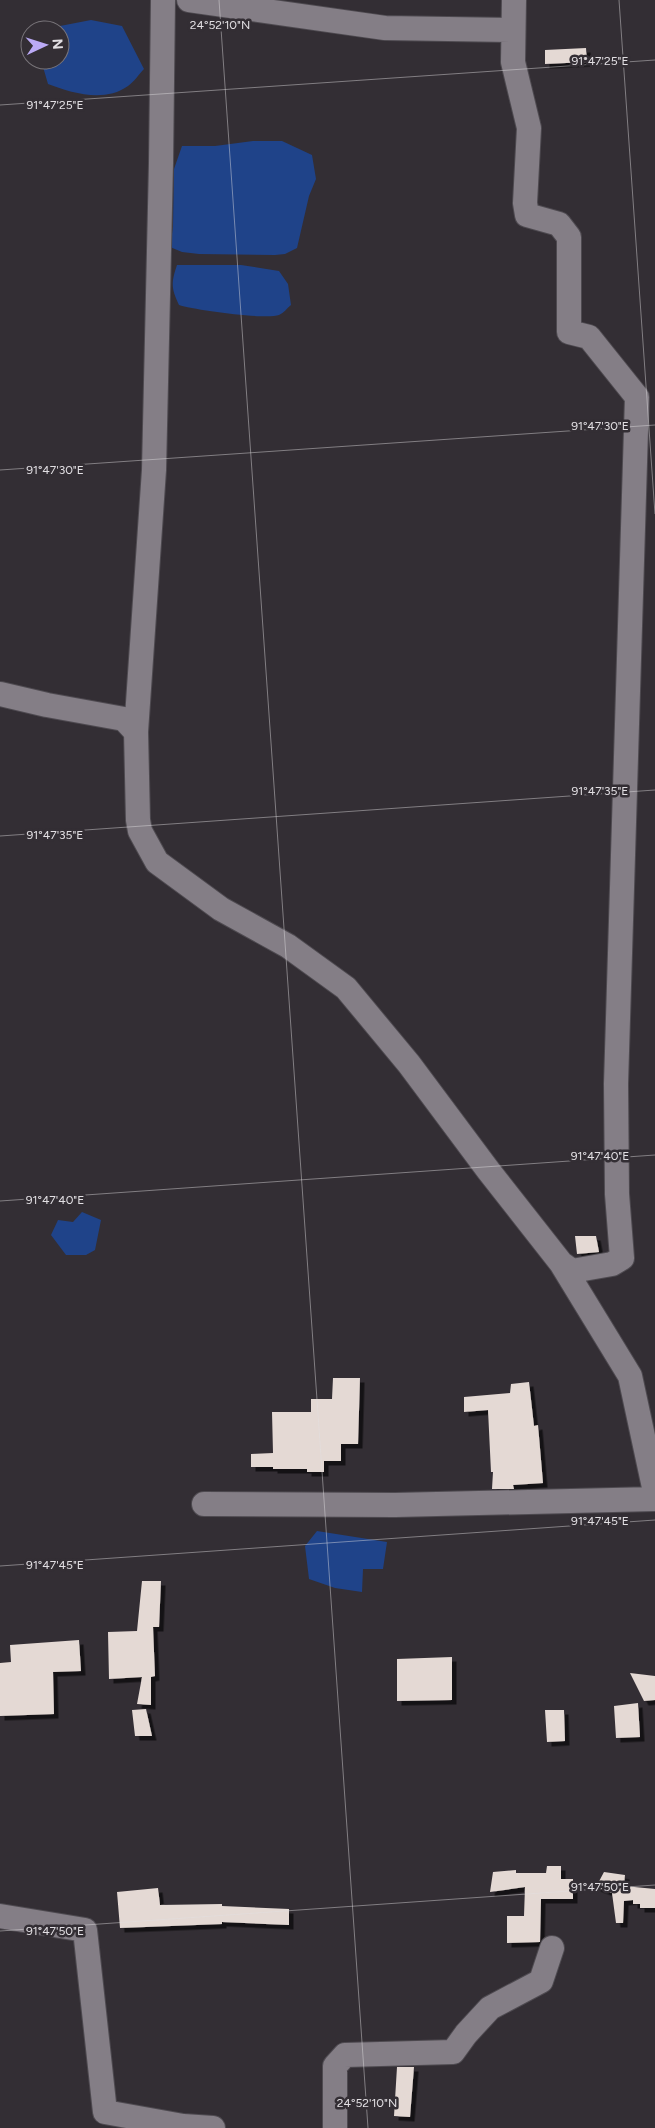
<svg xmlns="http://www.w3.org/2000/svg" width="655" height="2128" font-family="Figtree,sans-serif">
	<style>
		.water { fill: #1f4389 }
		.building { fill: #e4d9d4; filter: url(#shadow) }
		.lines { fill: none; stroke-linecap: round; stroke-linejoin: round }
		.minor-casing { stroke: #4e4a50; stroke-width: 26 }
		.minor { stroke: #847e86; stroke-width: 24 }
		.ticks { fill: none; stroke: #e2dfe3; stroke-width: 1; stroke-opacity: 0.45 }
		.ticks-label { font-size: 12px; text-anchor: middle; fill: #e2dfe3; stroke: #332e34; stroke-width: 5; stroke-linejoin: round; paint-order: stroke }
	</style>
	<defs>
		<filter id="shadow"><feDropShadow dx="4.5" dy="4.5" stdDeviation="0" flood-color="#0009"/></filter>
	</defs>
	<rect width="100%" height="100%" fill="#332e34"/>
	<path class="water" d="M91,20L122,26L144,69C139,74 134,82 128,86C104,103 72,93 48,84L41,60H60V30H57L60,26Z
		M253,141H282L312,155L316,179L309,196L297,248L285,254L275,255L199,254L182,252L170,247L173,227L174,169L182,146H215Z
		M177,265H241L279,271L288,284L291,305C287,308 284,313 279,315C267,320 194,310 179,305C171,288 171,283 177,265Z
		M82,1212L101,1220L95,1250L86,1255H66L51,1235L58,1220L73,1222Z
		M317,1531L387,1542L383,1569H363L362,1592L335,1588L309,1579L305,1546Z"/>
	<path class="building" d="M586,48L587,62L545,64V50Z
		M575,1236H596L599,1252L577,1254Z
		M333,1378H360L358,1444H341V1461H324V1472H307V1469H273V1467H251V1454L273,1453L272,1412H311V1399H332Z
		M529,1382L534,1426L538,1425L543,1483L513,1485L514,1489H492L493,1472H491L488,1410L464,1412V1397L510,1393L511,1384Z
		M142,1581H161L159,1627H153L155,1676L151,1677V1705L137,1704L142,1677L109,1679L108,1632L137,1631Z
		M79,1640L81,1671L53,1672L54,1714L0,1716V1663L11,1662L10,1645Z
		M452,1657V1700L397,1701V1659Z
		M630,1673L655,1676V1700L644,1701Z
		M638,1703L640,1737L616,1738L614,1706Z
		M146,1709L152,1736H135L132,1710Z
		M545,1710H564L565,1741L547,1742Z
		M547,1866H561V1879H573V1899H541L540,1942L507,1943V1916H524L525,1887L490,1892L493,1872L516,1870V1873H546Z
		M604,1872L625,1875L624,1886L655,1889V1908H640V1904H633V1900L624,1901L623,1923H616L612,1893L596,1887Z
		M158,1888L160,1905L222,1904V1906L289,1909V1925L222,1922V1924L120,1928L117,1892Z
		M397,2067H414L410,2117L394,2116Z"/>
	<g class="lines">
		<defs>
			<path id="minor" d="M189,0L385,28L513,30
				M514,0L513,62L529,128L525,203L527,215L559,224L569,237V332L589,337L637,397L616,1084L617,1194L622,1258L612,1264L572,1271L561,1263
				M0,694L47,705L124,719L136,732L138,820L140,831L157,862L221,909L288,946L346,988L409,1064L488,1170L561,1263L630,1376L655,1492
				M136,732L154,470L161,163L163,0
				M204,1504L395,1505L655,1499
				M0,1916L85,1930L105,2112L183,2126L213,2128
				M335,2128V2066L345,2055L453,2052L466,2034L490,2008L541,1981L552,1948"/>
		</defs>
		<use href="#minor" class="minor-casing"/>
		<use href="#minor" class="minor"/>
	</g>
	<path class="ticks" d="M219,0L368,2128M619,0L655,514M0,105L655,60M0,470L655,425M0,836L655,790M0,1201L655,1155M0,1566L655,1520M0,1931L655,1885"/>
	<g class="ticks-label">
		<text x="220" y="29">24°52'10"N</text>
		<text x="600" y="65">91°47'25"E</text>
		<text x="55" y="109">91°47'25"E</text>
		<text x="600" y="430">91°47'30"E</text>
		<text x="55" y="474">91°47'30"E</text>
		<text x="600" y="795">91°47'35"E</text>
		<text x="55" y="839">91°47'35"E</text>
		<text x="600" y="1160">91°47'40"E</text>
		<text x="55" y="1204">91°47'40"E</text>
		<text x="600" y="1525">91°47'45"E</text>
		<text x="55" y="1569">91°47'45"E</text>
		<text x="600" y="1891">91°47'50"E</text>
		<text x="55" y="1935">91°47'50"E</text>
		<text x="367" y="2107">24°52'10"N</text>
	</g>
	<g transform="translate(45 45) rotate(86)"><circle r="24" fill="#332e34" stroke="#79757a"/>
	<path d="M0-4L9 19L0 12L-9 19Z" fill="#bbaaf6"/>
	<text y="-8" font-size="14" font-weight="bold" text-anchor="middle" fill="#e2dfe3">N</text>
	</g>
</svg>
